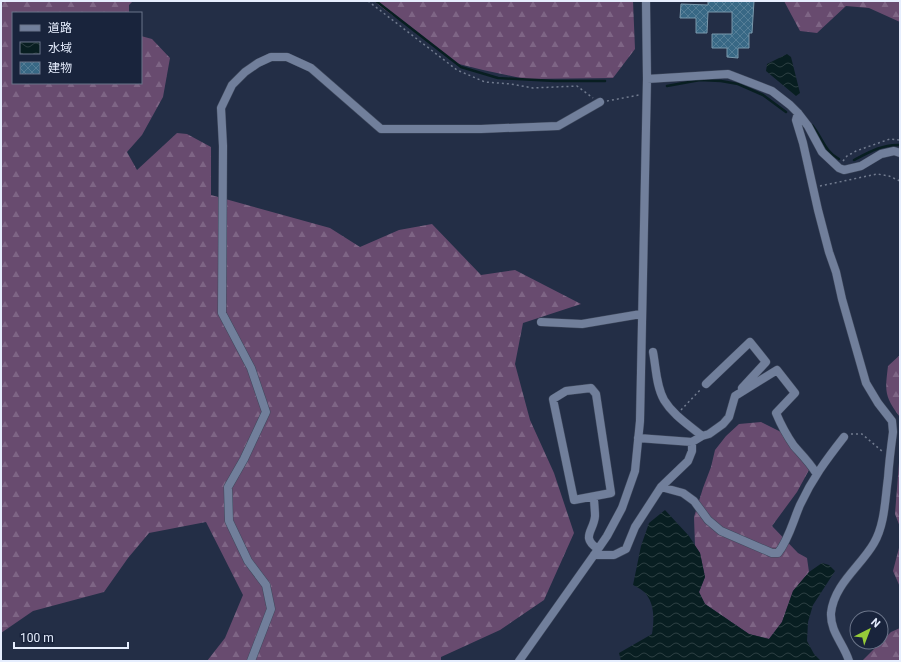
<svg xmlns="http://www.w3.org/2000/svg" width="901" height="662" font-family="Roboto,'Noto Sans JP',sans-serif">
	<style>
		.forest { fill: url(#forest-firs) }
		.water { fill: url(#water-waves) }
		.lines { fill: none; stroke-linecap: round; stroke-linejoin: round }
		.stream { stroke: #081e21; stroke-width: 2.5 }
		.building { fill: url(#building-cross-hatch); stroke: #7998ac }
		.minor-casing { stroke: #404a5e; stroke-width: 9 }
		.path { stroke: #717b8f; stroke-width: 1.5; stroke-dasharray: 2 3; stroke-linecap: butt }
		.minor { stroke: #717f9b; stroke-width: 8 }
	</style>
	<defs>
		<pattern id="forest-firs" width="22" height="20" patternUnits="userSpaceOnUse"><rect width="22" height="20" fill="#684b6f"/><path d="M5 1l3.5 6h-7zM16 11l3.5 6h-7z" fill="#7e6585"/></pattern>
		<pattern id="water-waves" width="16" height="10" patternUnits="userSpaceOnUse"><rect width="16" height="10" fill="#081e21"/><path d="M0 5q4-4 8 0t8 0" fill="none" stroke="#2c3f42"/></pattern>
		<pattern id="building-cross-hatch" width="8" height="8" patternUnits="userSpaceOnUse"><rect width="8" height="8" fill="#386885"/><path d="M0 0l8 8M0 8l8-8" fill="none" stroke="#557e97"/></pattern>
	</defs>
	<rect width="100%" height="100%" fill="#232e46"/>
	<path class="forest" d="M1,1H133L129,5V13H13V83H141V36L152,39L170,58L163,97L142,135L127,152L137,170L177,133L187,134L211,147V195L330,228L360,247L399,230L432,224L481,275L515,270L581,304L523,323L515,364L530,420L554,473L574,533L544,600L500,630L441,657V661H207L225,638L243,595L206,522L149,533L128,558L104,592L33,611L1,633Z
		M374,1H633L635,49L613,78L525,79L483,70L455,63L408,26L385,10Z
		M784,1H900V22L869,8L846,6L817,33L800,31Z
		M900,355V417C884,396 885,391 888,366Z
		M761,422L781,432L797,446L809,470L797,492L772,526L798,553L807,558L809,572L793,591L782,622L769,639L749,634L705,604L699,592L705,577L700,553L695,546L694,517L703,488L711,467L715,450L726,436L739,424Z
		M900,450V527L895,514Z
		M900,544V587L893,571Z
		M900,628V661H862L891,632Z"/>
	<path class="water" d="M787,54L791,57L800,93L796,96L766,71L767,64Z
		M665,510L689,536L700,553L705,577L699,592L705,604L749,634L769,639L782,622L793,591L809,572L822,563L829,565L835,571L813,605L808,622L807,641L814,654L821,661H621L619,653L652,634C654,621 655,605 646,594C643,590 637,587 633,585L641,546L649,523Z"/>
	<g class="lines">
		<path class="stream" d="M376,1L461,67L498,78L555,81H605
			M667,86L700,80L721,81L738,84L763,95L786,112
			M812,125C822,137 825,152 839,159
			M854,160C869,152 883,144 900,145"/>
	</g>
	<path class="building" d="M708,1H754L752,33H749V48H738V58L727,57V48H712V34H732V12H708L707,33H696V18H680L681,4L708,5Z"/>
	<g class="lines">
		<defs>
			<path id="minor" d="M647,79L728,74L772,91L790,105L798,113L808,126L822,152L839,168L844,170L861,166L881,154L894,151L900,153
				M798,113L796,120L803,143L818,210L829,252L836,272L842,299L866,383L878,403L892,421L893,432C891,447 889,463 888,478C885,499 885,524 874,543C861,566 834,584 831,613C830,632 844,644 849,661
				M541,322L582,324L641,314
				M653,352C656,367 656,386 664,400C673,415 689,425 702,436
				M706,384L750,342L766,362L742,388
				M591,388L596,394L611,493L574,500L553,399L566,391Z
				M638,438L692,442L702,436L709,434L723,424L729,417L735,396L777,370L795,393L776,413C781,425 787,436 794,446C802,455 810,463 816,473
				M661,487L683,493L694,501L708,520L721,531L772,553H778C789,539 793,521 800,505C812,479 826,460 844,437
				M594,497C594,503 595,510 595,516C594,531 580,537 598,549
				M594,555H614L626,549L635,527L661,487L688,461L692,451V442
				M251,661L271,609L266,585L248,561L229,521L228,487L244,459L266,412L251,368L222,313L223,146L221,108L232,85L245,72L258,63L271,57H287L311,68L381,129H481L558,126L600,102
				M519,661L594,555L607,536L622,508L635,471L640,421L647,79L646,1"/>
		</defs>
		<use href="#minor" class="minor-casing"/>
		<path class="path" d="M368,1L457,70L485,82L511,84L533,88L577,86L593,98
			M607,101L639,95
			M843,161L847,156L856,151L890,139L900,140
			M820,186L877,174L889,176L900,181
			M681,410L701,389
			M851,434H862L883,452"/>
		<use href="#minor" class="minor"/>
	</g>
	<rect width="901" height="662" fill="none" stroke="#e6eefe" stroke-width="4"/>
	<rect x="12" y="12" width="130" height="72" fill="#19243c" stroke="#6b758a"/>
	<rect x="20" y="25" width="20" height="6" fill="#717f9b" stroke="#6b758a"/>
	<text x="48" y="32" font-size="12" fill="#e6eefe">道路</text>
	<rect x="20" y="42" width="20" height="12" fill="url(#water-waves)" stroke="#6b758a"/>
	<text x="48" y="52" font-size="12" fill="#e6eefe">水域</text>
	<rect x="20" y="62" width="20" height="12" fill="url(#building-cross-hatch)" stroke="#6b758a"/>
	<text x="48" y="72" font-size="12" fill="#e6eefe">建物</text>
	<g transform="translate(869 630) rotate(42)"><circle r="19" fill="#19243c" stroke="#6b758a"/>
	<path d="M0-3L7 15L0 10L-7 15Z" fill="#96cc39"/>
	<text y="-6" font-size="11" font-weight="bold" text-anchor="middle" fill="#e6eefe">N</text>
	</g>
	<path d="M14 642v6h114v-6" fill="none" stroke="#e6eefe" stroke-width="2"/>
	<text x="20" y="642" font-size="12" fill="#e6eefe" stroke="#19243c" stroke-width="3" paint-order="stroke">100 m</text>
</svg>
